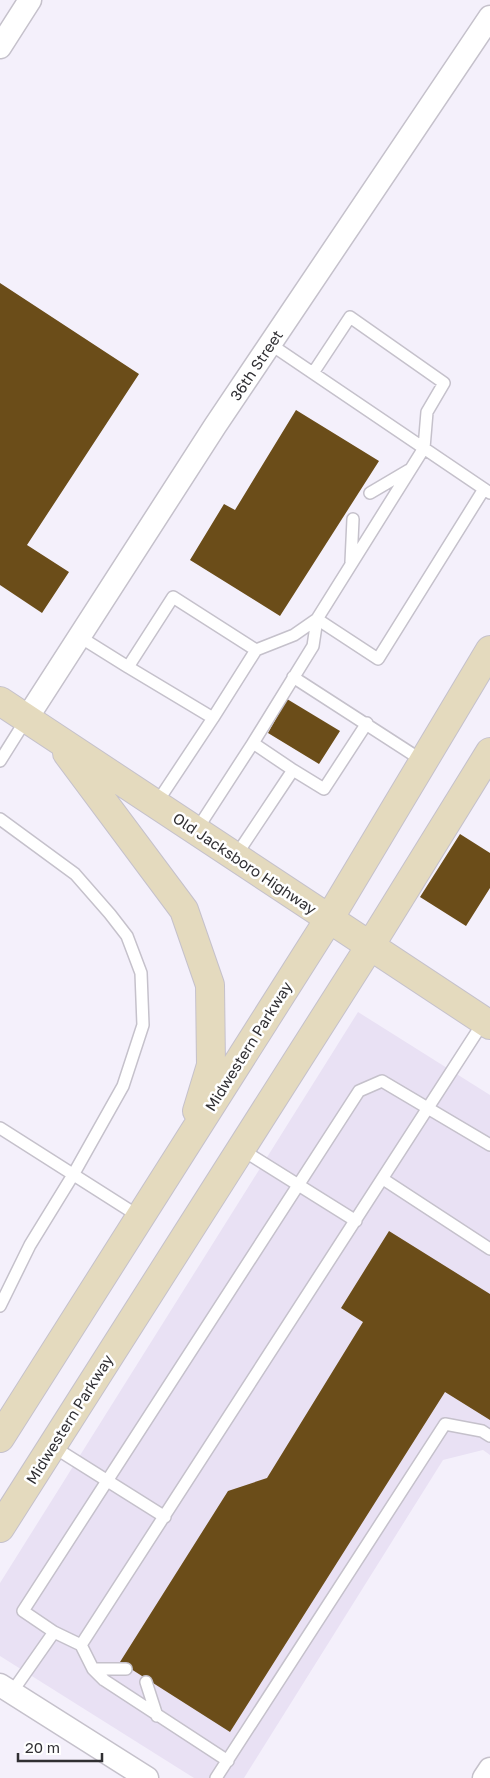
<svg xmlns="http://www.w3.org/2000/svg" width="490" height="1778" font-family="'Golos Text',sans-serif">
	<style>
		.built { fill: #e9e1f4 }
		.building { fill: #6b4d19 }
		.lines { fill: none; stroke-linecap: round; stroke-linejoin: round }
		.service-casing { stroke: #c5c1cb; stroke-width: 14 }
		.minor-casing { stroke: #c5c1cb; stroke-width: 25 }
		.secondary-casing { stroke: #c5c1cb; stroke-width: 30 }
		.service { stroke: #fff; stroke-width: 11 }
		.minor { stroke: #fff; stroke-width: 22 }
		.secondary { stroke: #e4dabe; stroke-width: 28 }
		.labels { text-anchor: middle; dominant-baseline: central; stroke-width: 5; stroke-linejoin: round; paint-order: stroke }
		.street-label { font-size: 15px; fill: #302f33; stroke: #fff }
	</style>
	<rect width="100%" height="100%" fill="#f4f0fb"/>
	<path class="built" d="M358,1012L490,1095V1455L483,1450L443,1460L244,1778H194L0,1656V1583Z"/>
	<path class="building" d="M0,283L139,374L27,545L69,572L42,613L0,585Z
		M296,410L379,461L280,616L190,560L224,504L235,510Z
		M287,699L340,731L319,764L268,733Z
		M460,834L490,853V888L466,926L420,897Z
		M389,1231L490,1294V1420L445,1392L230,1732L120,1662L228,1491L267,1478L363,1322L341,1308Z"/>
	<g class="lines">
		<defs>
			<path id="service" d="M270,344L490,493
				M370,493L409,470
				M351,562L353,519
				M80,637L128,667L173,597L256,650L294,635L317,619L424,448L427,412L444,383L350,317L313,373
				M128,667L213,718L256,650
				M293,677L423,761
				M0,761L27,718
				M293,770L324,789L367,723
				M156,804L213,718
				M0,819L75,874L110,914L127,936L141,973L143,1025L123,1086L73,1175L30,1245L0,1306
				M196,831L253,743
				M235,857L293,770L253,743L313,646L317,619L378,659L484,489
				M0,1128L140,1217
				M241,1149L356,1221
				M383,1179L490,1249
				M52,1446L165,1517
				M54,1632L23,1611L359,1091L382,1081L490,1145
				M81,1645L93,1669L104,1680L228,1761
				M93,1669H126
				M146,1682L157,1716
				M12,1692L54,1632L81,1645L484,1021
				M216,1778L445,1424L482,1431L490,1436"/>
			<path id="minor" d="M0,47L30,0
				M27,718L215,426L490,17
				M0,1685L147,1778
				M484,1778L490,1769"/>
			<path id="secondary" d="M0,701L490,1025
				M67,753L184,910L210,985L211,1065L197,1111
				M0,1438L329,919L490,650
				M0,1528L370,946L490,752"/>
		</defs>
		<use href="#service" class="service-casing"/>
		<use href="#minor" class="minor-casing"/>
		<use href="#secondary" class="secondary-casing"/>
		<use href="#service" class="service"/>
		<use href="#minor" class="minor"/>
		<use href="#secondary" class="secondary"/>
	</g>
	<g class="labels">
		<g class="street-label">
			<text transform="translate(256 365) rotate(-56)">36th Street</text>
			<text transform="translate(245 863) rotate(34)">Old Jacksboro Highway</text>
			<text transform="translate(248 1046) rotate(-58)">Midwestern Parkway</text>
			<text transform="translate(69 1419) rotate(-58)">Midwestern Parkway</text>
		</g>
	</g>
	<path d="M18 1753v8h84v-8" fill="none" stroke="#302f33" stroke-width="2.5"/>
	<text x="25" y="1753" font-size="15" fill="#302f33" stroke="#ffffff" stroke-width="4" paint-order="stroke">20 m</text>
</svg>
